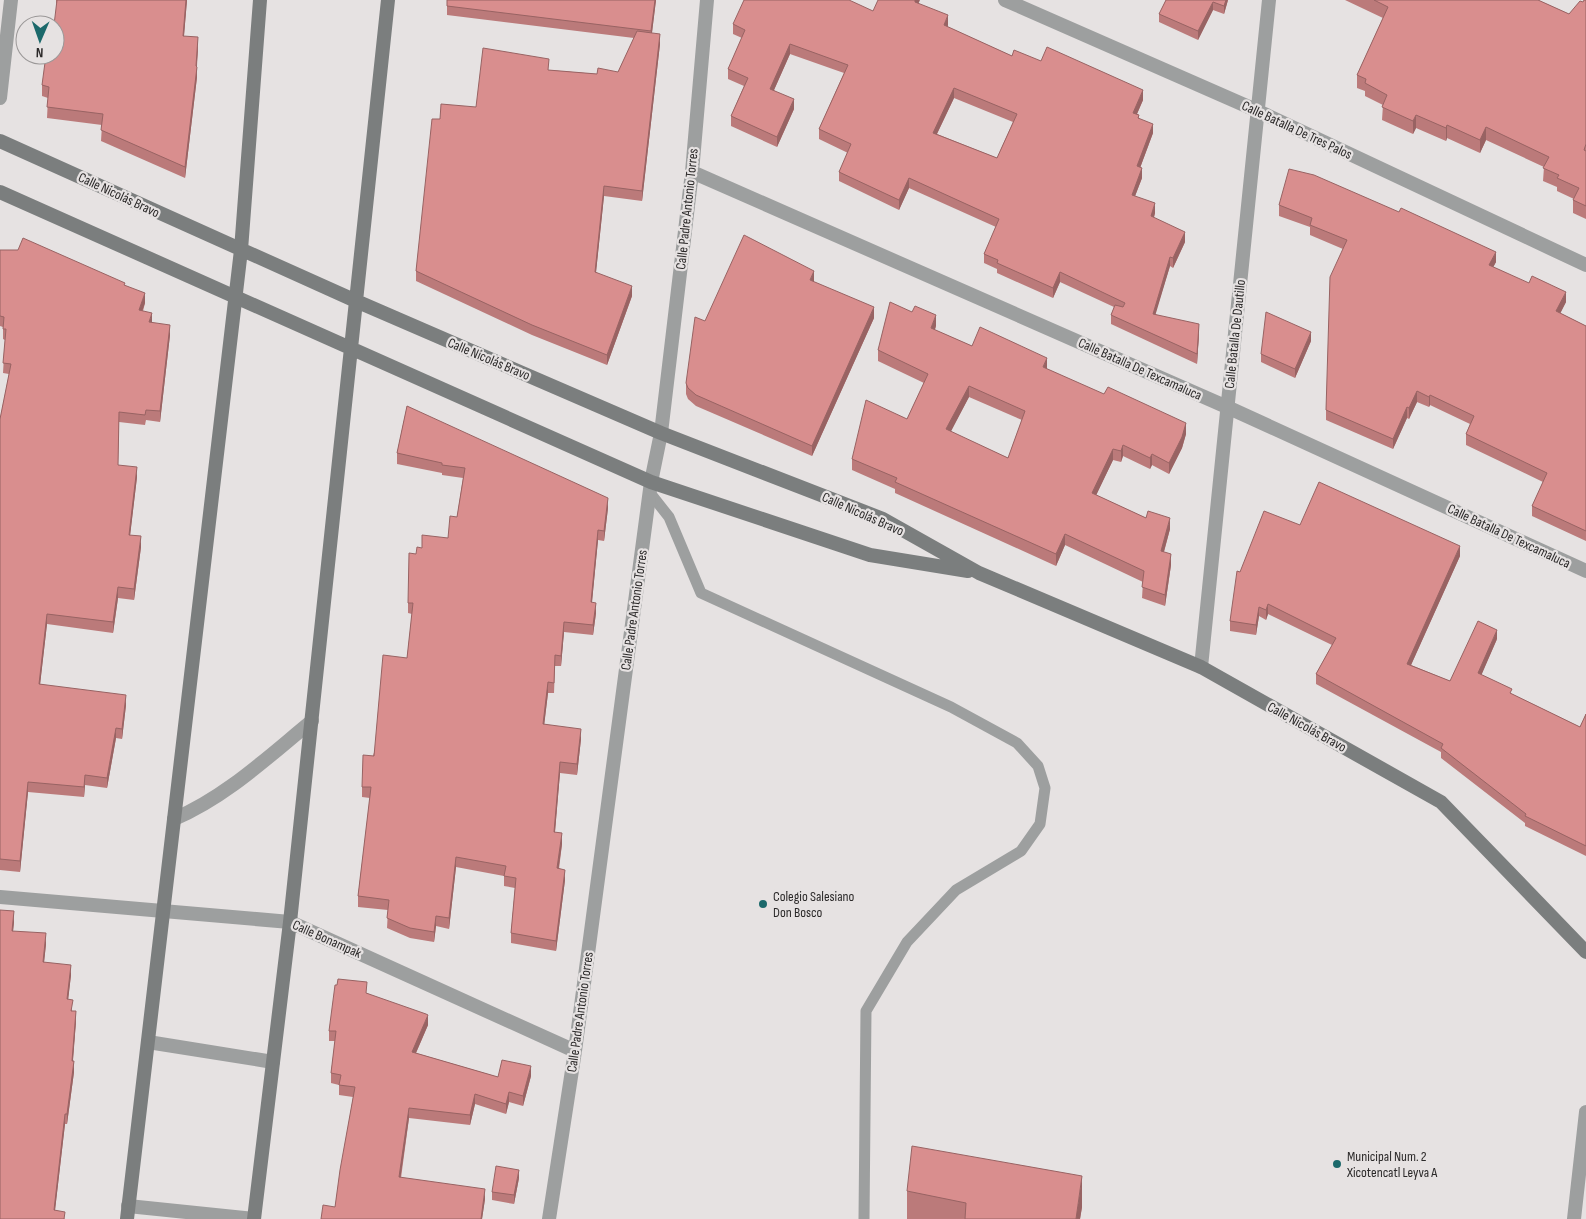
<svg xmlns="http://www.w3.org/2000/svg" width="1586" height="1219" font-family="'Sofia Sans Condensed',sans-serif">
	<style>
		.lines { fill: none; stroke-linecap: round; stroke-linejoin: round }
		.service { stroke: #9d9f9f; stroke-width: 11 }
		.minor { stroke: #9d9f9f; stroke-width: 14 }
		.secondary { stroke: #7b7e7e; stroke-width: 14 }
		.wall { fill: #bb7a7a; fill-rule: evenodd }
		.shaded-wall { fill: #986363 }
		.building { fill: #d98e8e; stroke: #986363; fill-rule: evenodd }
		.poi-dot { fill: #1c696b; stroke: #e6e2e2; stroke-width: 2 }
		.labels { text-anchor: middle; dominant-baseline: central; stroke-width: 4.5; stroke-linejoin: round; paint-order: stroke }
		.street-label { font-size: 14px; fill: #2b2929; stroke: #e6e2e2 }
		.poi-label { font-size: 14px; fill: #2b2929; stroke: #e6e2e2; text-anchor: start }
	</style>
	<rect width="100%" height="100%" fill="#e6e2e2"/>
	<g class="lines">
		<path class="service" d="M650,493L669,517L701,593L951,707L1017,743L1038,766L1045,788L1040,824L1021,851L956,890L907,942L866,1011L864,1219"/>
		<path class="minor" d="M1005,0L1258,111L1586,265
			M0,98L11,0
			M692,172L1227,407L1586,571
			M1201,667L1269,0
			M174,819C226,797 269,756 312,721
			M0,897L290,922L575,1051
			M148,1042L273,1062
			M128,1206L254,1219
			M549,1219L575,1051L651,482L661,433L692,172L707,0
			M1574,1219L1586,1112"/>
		<path class="secondary" d="M0,141L356,301L661,433L883,519L979,573L1201,667L1441,802L1586,952
			M0,192L651,482L870,555L968,571
			M127,1219L241,250L260,0
			M254,1219L290,922L388,0"/>
	</g>
	<path class="wall" d="M56,0H187L184,36L198,47L197,66V77L185,178L101,141L102,125L47,118L48,98L42,96V85L55,55L57,3H56Z
		M447,0H656L652,33L660,44L642,201L604,196L596,272L632,296L607,365L532,335L416,281V271L440,119L476,107L549,70L597,74L618,72L634,38L447,15Z
		M1166,0H1228L1224,14L1213,10L1198,40L1159,22V14Z
		M1345,0H1538L1569,14L1586,0V219L1573,213V200L1574,199L1557,191V187L1543,181L1544,167L1486,140L1480,153L1447,138L1446,141L1416,128L1413,134L1382,120L1383,105L1365,96V91L1357,88V75L1383,18Z
		M918,3L948,25V27L1012,56L1041,61L1143,100L1137,114L1139,118L1153,133L1140,168L1142,178L1135,196L1155,213L1154,218L1185,242L1173,268L1170,266L1155,314L1199,334L1197,364L1111,324V315L1114,307L1060,282L1053,298L997,273V269L984,263V254L996,227L909,188L899,210L839,181V172L848,153L819,139V129L844,73L790,54L774,90L794,109L777,147L731,126V116L744,86L728,79V69L742,38L733,34V24L873,11ZM954,98L1013,122L997,158L937,134Z
		M1279,205L1496,262L1493,267L1566,302L1560,313L1586,326V541L1532,516V506L1543,482L1466,445V434L1470,424L1430,405L1429,407L1417,402L1409,419L1407,418L1393,449L1326,420V410L1343,249L1310,235V227L1279,216Z
		M0,254L125,286L145,303L143,311L152,323L170,335L160,422L146,420L145,425L119,422L118,465L137,477L130,535L141,547L134,600L118,598L113,633L47,624L40,684L126,705L122,739L116,738L107,788L85,785L84,797L28,792L20,872L0,870V419L9,374L3,373L5,340L3,339V327L0,326Z
		M814,282L874,318L812,456L696,406L688,399L686,394V383L705,321Z
		M936,326L935,330L972,346L1047,369L1186,434L1182,448L1169,474L1152,465L1150,469L1123,456L1121,462L1113,460L1096,495L1170,529L1164,552L1171,565L1165,606L1142,598L1143,582L1065,545L1056,566L895,493V489L852,470V459L907,419L924,383L878,361V350ZM969,397L1022,420L1008,458L950,432Z
		M1311,341L1295,378L1261,362V354Z
		M407,406L608,508L604,541L598,540L592,602L596,613L593,635L564,632L561,666H555L554,693H548L544,725L581,739L577,775L560,773L555,832L562,844L559,869L565,880L556,951L511,943V933L515,888L504,886V876L456,867L449,929L436,926L434,942L410,938L387,928L388,910L358,907V896L370,798L362,797V787L407,658L412,614L408,613V603L416,554L422,548L448,538L457,517L463,478L442,475V473L397,464V453Z
		M1300,525L1460,556L1411,665L1450,681L1497,639L1481,675L1512,694L1580,727L1586,714V856L1525,826V823L1441,758V752L1316,684V674L1332,645L1268,614L1266,620L1259,616L1256,635L1230,631V621L1240,572Z
		M0,910L14,922L13,931L46,944L44,962L71,975L68,999L76,1021L73,1061L74,1072L67,1124H65L55,1210L65,1219H0Z
		M367,993L428,1025L416,1053L498,1077L531,1076L523,1106L509,1102L506,1114L475,1104L470,1125L409,1118L401,1178L485,1199L482,1219H321L335,1207L353,1097L339,1095V1085L331,1083V1073L335,1041H329V1031Z
		M519,1178L514,1204L492,1200V1192Z
		M907,1191L1082,1207L1080,1219H907Z"/>
	<path class="shaded-wall" d="M186,0H187L183,47V36Z
		M655,0H656L651,40V31Z
		M915,0H920L915,11Z
		M1226,0H1228L1224,14V6Z
		M1213,2V10L1198,40V31Z
		M948,15V25L944,35V25Z
		M660,34V44L642,201V191Z
		M198,37V47L196,77V66Z
		M790,44V54L770,99V89Z
		M197,67V77L185,178V167Z
		M954,88V98L933,142V133Z
		M1143,90V100L1133,123V113Z
		M794,99V109L777,147V137Z
		M1416,115V128L1413,134V121Z
		M1153,124V133L1137,176V166Z
		M1447,125V138L1446,141V128Z
		M1486,127V140L1480,153V140Z
		M1142,168V178L1132,204V195Z
		M909,178V188L899,210V200Z
		M604,186V196L595,282V272Z
		M1155,203V213L1151,226V216Z
		M1185,232V242L1173,268V258Z
		M1496,252V262L1489,275V265Z
		M1170,257V266L1153,323V314Z
		M814,271V282L810,280Z
		M1060,272V282L1053,298V288Z
		M632,286V296L607,365V355Z
		M1566,292V302L1556,322V311Z
		M145,293V303L139,320V310Z
		M874,307V318L812,456V446Z
		M152,313V323L149,322Z
		M936,315V326L931,339V328Z
		M1199,324V334L1197,364V354Z
		M170,325V335L160,422V411Z
		M1311,332V341L1295,378V369Z
		M1047,358V369L1043,367Z
		M969,386V397L946,441V429Z
		M1417,391V402L1409,419V408Z
		M1430,395V405L1429,407V397Z
		M1407,407V418L1393,449V439Z
		M1186,423V434L1182,448L1169,474V463Z
		M1123,445V456L1121,462V451Z
		M1113,449V460L1092,504V493Z
		M1152,454V465L1150,469V458Z
		M137,467V477L129,545V535Z
		M608,498V508L604,541V531Z
		M1170,518V529L1161,562V551Z
		M598,530V540L591,612V602Z
		M1065,534V545L1056,566V554Z
		M141,536V547L134,600V589Z
		M1460,546V556L1407,674V664Z
		M1171,554V565L1165,606V595Z
		M118,587V598L113,633V622Z
		M596,603V613L593,635V625Z
		M1268,604V614L1266,620V610Z
		M1259,607V616L1256,635V625Z
		M47,614V624L39,694V684Z
		M564,622V632L561,666V656Z
		M1497,630V639L1478,683V673Z
		M548,682V693L543,735V724Z
		M126,695V705L122,739V729Z
		M116,728V738L107,788V778Z
		M581,729V739L577,775V764Z
		M560,762V773L554,843V832Z
		M85,775V785L84,797V787Z
		M28,782V792L20,872V861Z
		M562,833V844L557,879V868Z
		M456,857V867L449,929V918Z
		M565,870V880L556,951V941Z
		M14,911V922L12,941V931Z
		M436,916V926L434,942V932Z
		M46,933V944L43,972V962Z
		M71,965V975L67,1010V999Z
		M76,1011V1021L72,1071V1061Z
		M428,1015V1025L412,1062V1052Z
		M74,1061V1072L67,1124V1114Z
		M531,1066V1076L523,1106V1096Z
		M509,1092V1102L506,1114V1104Z
		M475,1094V1104L470,1125V1115Z
		M409,1108V1118L399,1187V1177Z
		M65,1114V1124L54,1219V1210Z
		M519,1170V1178L514,1204V1195Z
		M1082,1176V1207L1080,1219H1076Z
		M485,1189V1199L482,1219H481Z"/>
	<path class="building" d="M57,0H186L183,36L198,37L196,66L197,67L185,167L101,130L103,114L47,107L49,87L42,85L46,55H55V25H54Z
		M447,0H655L651,31L447,6Z
		M744,0H849L873,11L878,0H915V2L948,15L944,25L1012,56L1014,50L1041,61L1047,47L1143,90L1133,113L1139,115L1138,118L1153,124L1137,166L1142,168L1132,195L1155,203L1151,216L1185,232L1173,258L1170,257L1153,314L1199,324L1197,354L1111,315L1115,305L1123,307L1125,303L1060,272L1053,288L997,263L998,260L984,254L999,219L909,178L899,200L839,172L851,144L819,129L848,65L790,44L770,89L794,99L777,137L731,116L748,78L728,69L745,30L733,24ZM954,88L1017,114L997,158L933,133Z
		M1166,0H1226L1224,6L1213,2L1198,31L1159,14Z
		M1374,0H1538L1569,14L1580,1L1583,2L1584,0H1586V144L1584,150L1586,151V206L1573,200L1579,188L1557,178L1559,175L1543,168L1549,157L1486,127L1480,140L1447,125L1446,128L1416,115L1413,121L1382,107L1387,95L1365,83L1366,79L1357,75L1388,7Z
		M637,31L660,34L642,191L604,186L595,272L632,286L607,355L532,325L416,271L432,119H440L441,104L476,107L483,48L549,59L548,70L597,74L598,68L618,72Z
		M1289,169L1314,175L1399,212L1401,208L1496,252L1489,265L1529,283L1532,276L1566,292L1556,311L1586,326V531L1532,506L1547,473L1466,434L1474,416L1430,395L1429,397L1417,391L1409,408L1407,407L1393,439L1326,410L1330,277L1347,240L1310,225L1312,218L1279,205Z
		M744,235L814,271L810,280L874,307L812,446L696,395L688,388L686,383L695,317L705,321Z
		M23,238L125,283L124,285L145,293L139,310L152,313L149,322L170,325L160,411L146,410L145,415L119,412L118,465L137,467L129,535L141,536L134,589L118,587L113,622L47,614L39,684L126,695L122,729L116,728L107,778L85,775L84,787L28,782L20,861L0,859V419L11,364L3,363L6,329H3L4,317L0,316V250H18Z
		M890,302L912,312L915,306L936,315L931,328L972,346L980,327L1047,358L1043,367L1104,394L1108,387L1186,423L1182,437L1169,463L1152,454L1150,458L1123,445L1121,451L1113,449L1092,493L1146,518L1148,511L1170,518L1161,551L1171,554L1165,595L1142,587L1144,571L1065,534L1056,554L895,482L897,478L852,459L866,400L907,419L928,374L878,350ZM969,386L1025,411L1008,458L946,429Z
		M1266,312L1311,332L1295,369L1261,354Z
		M407,406L608,498L604,531L598,530L591,602L596,603L593,625L564,622L561,656L555,655L554,683L548,682L543,724L581,729L577,764L560,762L554,832L562,833L557,868L565,870L556,941L511,933L516,878L504,876L506,866L456,857L449,918L436,916L434,932L410,928L387,918L389,900L358,896L371,787H362L363,755L374,756L383,655L407,658L413,603H408L409,553L416,554L417,547L422,548V535L448,538L450,516L457,517L465,468L442,465V463L397,453Z
		M1319,482L1460,546L1407,664L1450,681L1478,621L1497,630L1478,673L1512,689L1510,693L1580,727L1586,714V846L1525,816L1526,814L1441,748L1443,744L1316,674L1336,638L1268,604L1266,610L1259,607L1256,625L1230,621L1237,571L1240,572L1264,511L1300,525Z
		M0,910L14,911L12,931L46,933L43,962L71,965L67,999L73,1000L71,1011H76L72,1061H74L67,1114H65L54,1210L65,1212L64,1219H0Z
		M338,979L367,982L366,993L426,1014L428,1015L412,1052L498,1077L502,1060L531,1066L523,1096L509,1092L506,1104L475,1094L470,1115L409,1108L399,1177L485,1189L481,1219H321L323,1205L335,1207L340,1170L355,1087L339,1085L341,1075L331,1073L336,1031H329L335,985H337Z
		M912,1146L1082,1176L1076,1219H965L966,1203L907,1191Z
		M496,1166L519,1170L514,1195L492,1192Z"/>
	<g class="poi-dot">
		<circle cx="763" cy="904" r="5"/>
		<circle cx="1337" cy="1164" r="5"/>
	</g>
	<g class="labels">
		<g class="street-label">
			<text transform="translate(1297 130) rotate(25)">Calle Batalla De Tres Palos</text>
			<text transform="translate(119 195) rotate(25)">Calle Nicolás Bravo</text>
			<text transform="translate(687 209) rotate(-84)">Calle Padre Antonio Torres</text>
			<text transform="translate(1235 334) rotate(-84)">Calle Batalla De Dautillo</text>
			<text transform="translate(489 359) rotate(23)">Calle Nicolás Bravo</text>
			<text transform="translate(1140 369) rotate(24)">Calle Batalla De Texcamaluca</text>
			<text transform="translate(863 514) rotate(24)">Calle Nicolás Bravo</text>
			<text transform="translate(1509 536) rotate(25)">Calle Batalla De Texcamaluca</text>
			<text transform="translate(634 610) rotate(-82)">Calle Padre Antonio Torres</text>
			<text transform="translate(1307 727) rotate(29)">Calle Nicolás Bravo</text>
			<text transform="translate(327 939) rotate(24)">Calle Bonampak</text>
			<text transform="translate(580 1012) rotate(-82)">Calle Padre Antonio Torres</text>
		</g>
		<g class="poi-label">
			<text x="773" y="896">Colegio Salesiano<tspan x="773" dy="16">Don Bosco</tspan></text>
			<text x="1347" y="1156">Municipal Num. 2<tspan x="1347" dy="16">Xicotencatl Leyva A</tspan></text>
		</g>
	</g>
	<g transform="translate(40 40) rotate(182)"><circle r="24" fill="#e6e2e2" stroke="#9b9898"/>
	<path d="M0-4L9 19L0 12L-9 19Z" fill="#1c696b"/>
	<text y="-8" font-size="14" font-weight="bold" text-anchor="middle" fill="#2b2929">N</text>
	</g>
</svg>
